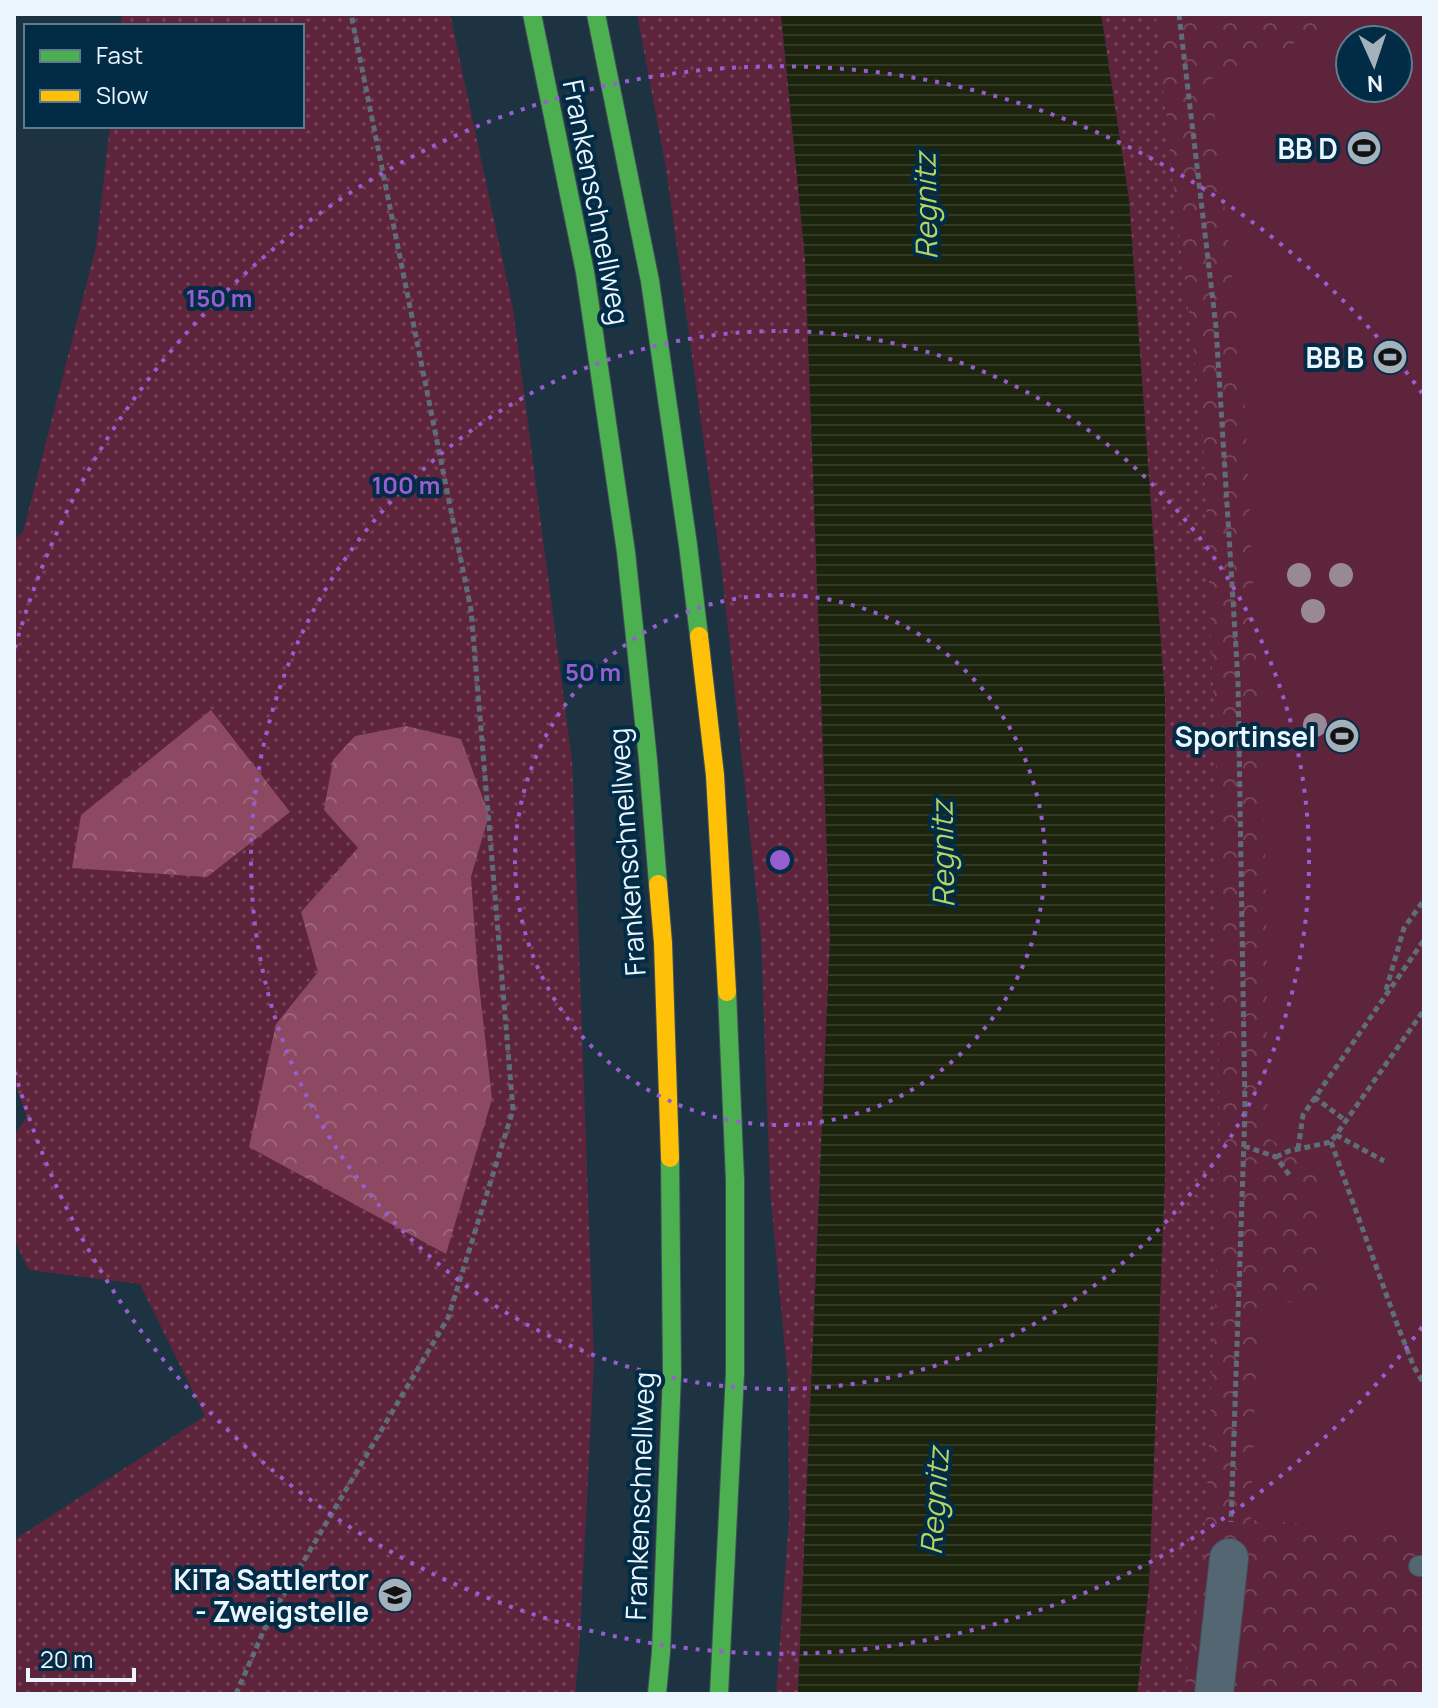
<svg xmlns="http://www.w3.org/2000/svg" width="1438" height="1708" font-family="Manrope,sans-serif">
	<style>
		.grass { fill: url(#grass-dots); fill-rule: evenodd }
		.forest { fill: url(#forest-crowns) }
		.park { fill: url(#park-crowns); fill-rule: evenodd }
		.pitch { fill: #5e243c; fill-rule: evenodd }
		.water { fill: url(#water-rules) }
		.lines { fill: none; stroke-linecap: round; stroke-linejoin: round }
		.lane-casing { stroke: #414f58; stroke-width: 22 }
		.street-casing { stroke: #414f58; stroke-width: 40 }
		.fast-casing { stroke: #414f58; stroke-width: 20 }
		.slow-casing { stroke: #414f58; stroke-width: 20 }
		.path { stroke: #5e6e78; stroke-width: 5; stroke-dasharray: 6 4; stroke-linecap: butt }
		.lane { stroke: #556673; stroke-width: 20 }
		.street { stroke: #556673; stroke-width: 38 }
		.fast { stroke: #4caf50; stroke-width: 18 }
		.slow { stroke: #ffc107; stroke-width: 18 }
		.tree { fill: #998896 }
		.ring { fill: none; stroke: #975ecf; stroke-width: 4; stroke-dasharray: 4 8 }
		.labels { text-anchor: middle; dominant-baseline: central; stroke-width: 8; stroke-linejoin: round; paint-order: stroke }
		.poi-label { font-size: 28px; font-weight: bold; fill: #ebf5fe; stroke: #022c45; text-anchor: end }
		.street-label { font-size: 28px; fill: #ebf5fe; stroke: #022c45 }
		.water-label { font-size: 30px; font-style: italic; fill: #b5d264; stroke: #022c45 }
		.centre { fill: #975ecf; stroke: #022c45; stroke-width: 4 }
		.ring-label { font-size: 24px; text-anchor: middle; font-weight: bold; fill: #975ecf; stroke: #022c45; stroke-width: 8; stroke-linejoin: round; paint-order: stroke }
	</style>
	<defs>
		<pattern id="grass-dots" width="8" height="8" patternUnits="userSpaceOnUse" patternTransform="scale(2)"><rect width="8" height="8" fill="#5e243c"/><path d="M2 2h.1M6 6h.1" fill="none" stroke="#754459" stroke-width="1.8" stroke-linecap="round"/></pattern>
		<pattern id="forest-crowns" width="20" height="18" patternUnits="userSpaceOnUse" patternTransform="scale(2)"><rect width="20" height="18" fill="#8d4962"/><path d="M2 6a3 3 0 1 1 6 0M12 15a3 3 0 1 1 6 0" fill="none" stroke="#9d647a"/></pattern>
		<pattern id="park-crowns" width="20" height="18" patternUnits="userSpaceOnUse" patternTransform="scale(2)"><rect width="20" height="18" fill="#5e243c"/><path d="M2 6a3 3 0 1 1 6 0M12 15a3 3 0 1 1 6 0" fill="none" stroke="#754459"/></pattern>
		<pattern id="water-rules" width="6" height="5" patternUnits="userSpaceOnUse" patternTransform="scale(2)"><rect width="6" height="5" fill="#1c240d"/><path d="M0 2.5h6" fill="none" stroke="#323a25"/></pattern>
	</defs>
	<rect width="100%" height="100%" fill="#1d3342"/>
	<path class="grass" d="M122,14H450L513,309L572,761L594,1361L579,1650L575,1694H14V1540L205,1416L140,1284L29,1270L14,1239V1135L27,1117L14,1081V540L23,532L96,247L110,126H302V26H121ZM406,726L461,739L489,815L471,877L478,975L276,1024L318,972L301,912L359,848L324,810L355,736Z
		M637,14H781L805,258L830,937L798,1694H776L789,1521L788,1382L770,1189L761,936L722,573L666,168Z
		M1101,14H1156L1172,174L1203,429L1216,759L1220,1141L1215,1308L1204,1557L1184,1694H1137L1149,1585L1165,1173V700L1129,200Z"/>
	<path class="forest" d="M211,710L290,812L207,877L72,868L81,815Z
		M406,726L461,739L489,815L471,877L478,975L492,1099L446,1254L249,1147L276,1024L318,972L301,912L358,848L324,810L333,760L355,736Z"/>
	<path class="park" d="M1156,14H1424V1694H1184L1204,1557L1215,1308L1220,1141L1216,759L1203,429L1172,174ZM1350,40H1398V88H1350Z"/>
	<path class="pitch" d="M1349,14H1424V1532L1251,1520L1258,1307L1318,1297L1317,1176V1174L1289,1151L1268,1138L1266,873L1244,390L1211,79L1285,48ZM1350,40H1398V88H1350Z"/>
	<path class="water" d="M781,14H1101L1129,200L1165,700V1173L1149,1585L1137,1694H798L830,937L805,258Z"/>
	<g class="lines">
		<defs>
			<path id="lane" d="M1419,1566H1424"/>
			<path id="street" d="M1214,1694L1229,1558"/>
			<path id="fast" d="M532,14L585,272L626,552L648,760L658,884
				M596,14L650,281L688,545L699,636
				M657,1694L661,1652L672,1373L670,1158
				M719,1694L735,1373V1180L727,992"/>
			<path id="slow" d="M699,636L715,775L727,992
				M658,884L663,943L670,1158"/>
		</defs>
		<use href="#lane" class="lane-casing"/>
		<use href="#street" class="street-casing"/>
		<use href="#fast" class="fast-casing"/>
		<use href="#slow" class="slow-casing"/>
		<path class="path" d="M1179,14L1216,327L1238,681L1245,1110L1231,1522
			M1386,990L1404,928L1424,900
			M1314,1097L1346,1121
			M1336,1135L1384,1161
			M1331,1142L1397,1324L1414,1367L1424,1384
			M1244,1146L1276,1157L1290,1176
			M1298,1149L1303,1115L1424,940
			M1276,1157L1289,1151L1331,1142L1424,1010
			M236,1694L268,1621L448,1318L513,1110L471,610L351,14"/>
		<use href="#lane" class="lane"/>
		<use href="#street" class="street"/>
		<use href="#fast" class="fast"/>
		<use href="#slow" class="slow"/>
	</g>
	<g class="tree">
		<circle cx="1299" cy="575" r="12"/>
		<circle cx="1341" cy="575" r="12"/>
		<circle cx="1313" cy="611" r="12"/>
		<circle cx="1315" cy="725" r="12"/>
	</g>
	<g class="ring">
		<circle cx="780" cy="860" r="265"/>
		<circle cx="780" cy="860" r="529"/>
		<path d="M1422 1327A794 794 0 0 1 15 1072M15 648A794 794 0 0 1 1422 393"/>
	</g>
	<defs>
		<symbol id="stadium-disc" viewBox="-11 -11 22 22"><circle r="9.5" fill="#a3b1bc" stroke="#022c45"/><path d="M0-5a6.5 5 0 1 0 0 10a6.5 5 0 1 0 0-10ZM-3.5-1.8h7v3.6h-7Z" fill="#111"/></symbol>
		<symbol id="school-disc" viewBox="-11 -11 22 22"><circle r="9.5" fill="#a3b1bc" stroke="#022c45"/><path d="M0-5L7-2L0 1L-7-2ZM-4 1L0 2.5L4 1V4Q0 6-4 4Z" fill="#111"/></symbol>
	</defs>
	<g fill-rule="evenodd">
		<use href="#stadium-disc" x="1344" y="128" width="40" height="40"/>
		<use href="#stadium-disc" x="1370" y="337" width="40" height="40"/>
		<use href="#stadium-disc" x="1322" y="716" width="40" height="40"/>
		<use href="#school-disc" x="375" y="1575" width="40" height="40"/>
	</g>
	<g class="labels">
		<g class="poi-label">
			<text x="1338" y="148">BB D</text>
			<text x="1364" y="357">BB B</text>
			<text x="1316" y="736">Sportinsel</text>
			<text x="369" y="1579">KiTa Sattlertor<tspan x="369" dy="32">- Zweigstelle</tspan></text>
		</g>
		<g class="street-label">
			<text transform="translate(597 202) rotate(79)">Frankenschnellweg</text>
			<text transform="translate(626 852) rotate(-94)">Frankenschnellweg</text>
			<text transform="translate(639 1496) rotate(-88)">Frankenschnellweg</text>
		</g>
		<g class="water-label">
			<text transform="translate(925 206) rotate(-91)">Regnitz</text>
			<text transform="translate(942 854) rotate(-91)">Regnitz</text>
			<text transform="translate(934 1501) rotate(-86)">Regnitz</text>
		</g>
	</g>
	<circle cx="780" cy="860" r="12" class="centre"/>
	<g class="ring-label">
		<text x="219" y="307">150 m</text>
		<text x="406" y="494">100 m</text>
		<text x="593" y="681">50 m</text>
	</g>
	<rect width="1438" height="1708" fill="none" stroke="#ebf5fe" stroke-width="32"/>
	<rect x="24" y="24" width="280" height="104" fill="#022c45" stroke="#5f7c8f" stroke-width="2"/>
	<rect x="40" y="50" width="40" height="12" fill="#4caf50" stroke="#5f7c8f" stroke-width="2"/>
	<text x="96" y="64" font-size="24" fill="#ebf5fe">Fast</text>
	<rect x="40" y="90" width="40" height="12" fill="#ffc107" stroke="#5f7c8f" stroke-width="2"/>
	<text x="96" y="104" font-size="24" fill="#ebf5fe">Slow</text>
	<g transform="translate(1374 64) rotate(177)"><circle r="38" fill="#022c45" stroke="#5f7c8f" stroke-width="2"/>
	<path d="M0-6L14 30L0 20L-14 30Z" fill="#a3b1bc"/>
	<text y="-12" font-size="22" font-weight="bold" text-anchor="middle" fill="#ebf5fe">N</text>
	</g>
	<path d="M28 1668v12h106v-12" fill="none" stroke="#ebf5fe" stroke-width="4"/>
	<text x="40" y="1668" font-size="24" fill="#ebf5fe" stroke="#022c45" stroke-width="6" paint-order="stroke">20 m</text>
</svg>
